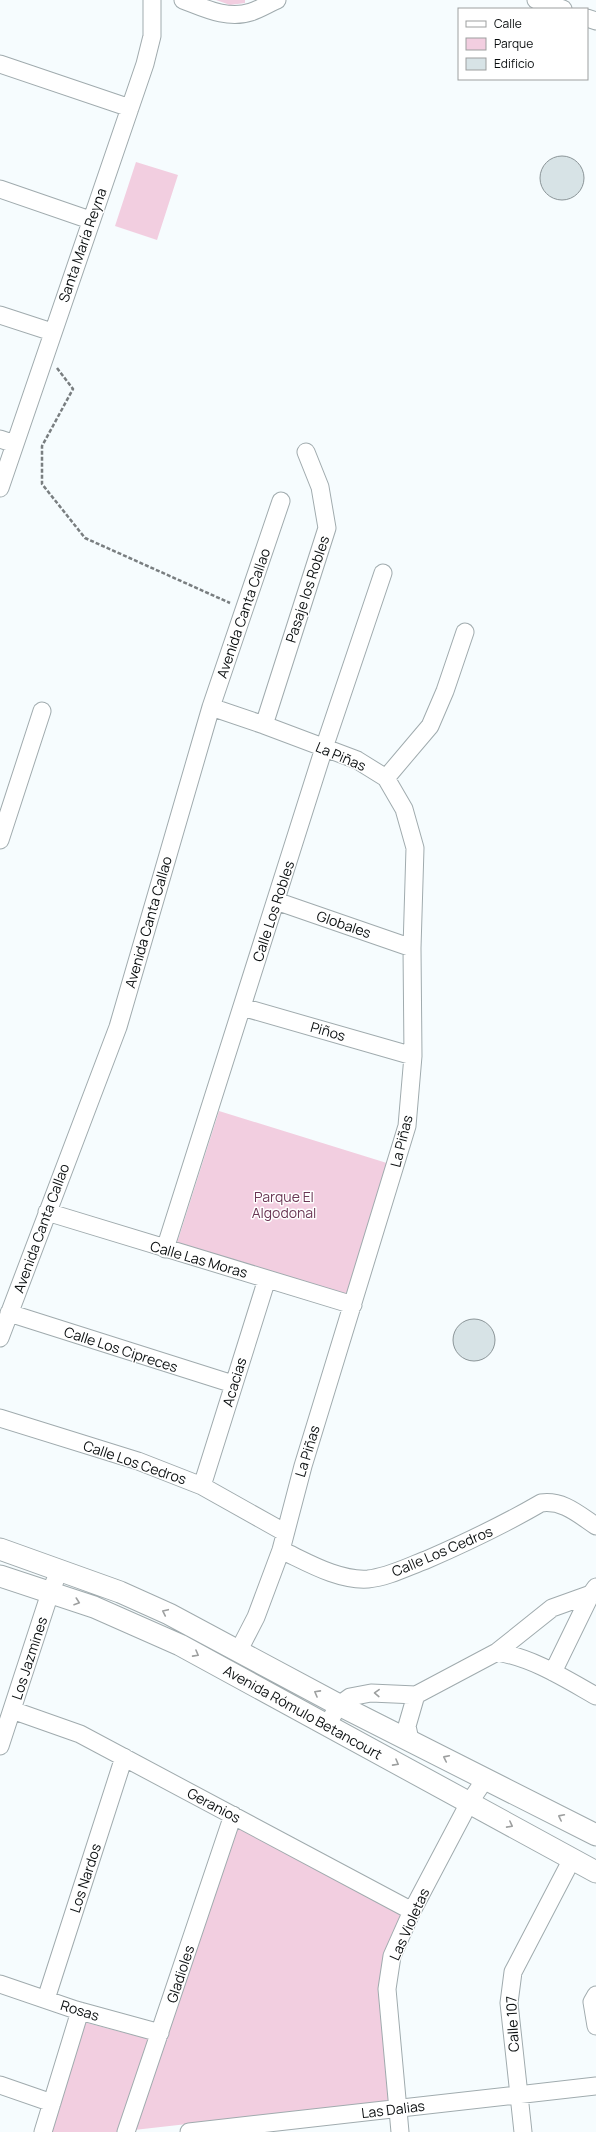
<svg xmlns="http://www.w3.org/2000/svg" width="596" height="2132" font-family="Manrope,sans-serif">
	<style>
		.green { fill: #f2cee0 }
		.building { fill: #d7e3e6; stroke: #8b9598 }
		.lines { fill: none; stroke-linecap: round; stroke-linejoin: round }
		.minor-casing { stroke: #a0abae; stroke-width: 19 }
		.tertiary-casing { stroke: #a0abae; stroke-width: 23 }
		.path { stroke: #797e80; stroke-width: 2.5; stroke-dasharray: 4 2; stroke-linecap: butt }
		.minor { stroke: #fff; stroke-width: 17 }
		.tertiary { stroke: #fff; stroke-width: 21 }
		.oneway { stroke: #9d9f9f }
		.labels { text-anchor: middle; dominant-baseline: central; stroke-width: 3; stroke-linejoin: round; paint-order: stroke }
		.street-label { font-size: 14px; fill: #0b0f10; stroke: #fff }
		.park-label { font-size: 14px; fill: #6a3754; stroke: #fff }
	</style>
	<rect width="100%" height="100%" fill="#f6fcfe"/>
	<path class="green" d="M216,0H245V3L230,5Z
		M136,162L178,175L157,240L115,226Z
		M219,1111L390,1164L349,1297L177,1243Z
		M236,1825L403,1915L383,1957L393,2101L134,2130Z
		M83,2022L149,2039L118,2132H48Z"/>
	<path class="building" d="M540 178a22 22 0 1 1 44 0a22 22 0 1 1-44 0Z
		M453 1340a21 21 0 1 1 42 0a21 21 0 1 1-42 0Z"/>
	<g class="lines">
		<defs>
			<path id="minor" d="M183,0C204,8 228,20 251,12C260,9 268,4 277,0
				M536,0L563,9
				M587,18L596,21
				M0,64L130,108
				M0,189L90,220
				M0,315L52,332
				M0,439L15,444
				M0,488L145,64L152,36V0
				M211,707L264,725L357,760L386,778L404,809L415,848L412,948L413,1056L407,1126L303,1466L281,1550L256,1617L239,1650
				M264,725L327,528L320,487L306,452
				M386,778L430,726L445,691L465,632
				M0,840L42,711
				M276,901L412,948
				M242,1007L413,1056
				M47,1212L353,1305
				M165,1249L324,748L383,573
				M9,1313L233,1384
				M0,1338L118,1027L211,707L281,501
				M0,1418L138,1461L202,1486L284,1532
				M202,1486L267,1279
				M281,1550C307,1562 338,1581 368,1579C388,1577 407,1567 426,1560C465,1543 503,1525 541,1503C563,1500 578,1514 596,1526
				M497,1652C533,1658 564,1678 596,1696
				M553,1672L591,1594
				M12,1710L80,1734L412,1911
				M327,1725L339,1705L350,1697L371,1693L416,1695L497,1652L552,1608L591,1594L596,1587
				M410,1740L407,1726L416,1695
				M0,1746L50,1593L59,1571
				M0,1984L76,2010L160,2033
				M596,1995L592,2002L596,2026
				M46,1999L124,1757
				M0,2085L52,2103
				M43,2132L80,2011
				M126,2132L233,1815
				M189,2132L596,2086
				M400,2132L387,1989L392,1956L412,1911L469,1803L486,1778
				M523,2132L509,2003L513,1972L572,1859"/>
			<path id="tertiary" d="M0,1549L120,1592L169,1614L339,1705L596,1835
				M0,1576L94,1607L180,1645L596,1872"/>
		</defs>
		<use href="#minor" class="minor-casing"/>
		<use href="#tertiary" class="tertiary-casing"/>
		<path class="path" d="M57,368L73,389L42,446V484L85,538L230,603"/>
		<use href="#minor" class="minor"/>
		<use href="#tertiary" class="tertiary"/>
	</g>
	<defs><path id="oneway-chevron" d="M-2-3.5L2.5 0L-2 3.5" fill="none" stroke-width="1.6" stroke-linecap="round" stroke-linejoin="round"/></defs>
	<g class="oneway">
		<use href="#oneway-chevron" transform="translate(77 1602) rotate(19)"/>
		<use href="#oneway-chevron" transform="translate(165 1612) rotate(-155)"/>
		<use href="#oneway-chevron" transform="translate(196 1654) rotate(29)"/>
		<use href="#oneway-chevron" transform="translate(317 1693) rotate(-151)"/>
		<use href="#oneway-chevron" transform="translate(377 1693) rotate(-178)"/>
		<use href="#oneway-chevron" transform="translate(446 1758) rotate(-154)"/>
		<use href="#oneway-chevron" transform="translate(396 1763) rotate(29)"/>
		<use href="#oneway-chevron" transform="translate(561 1817) rotate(-153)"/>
		<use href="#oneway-chevron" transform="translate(510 1825) rotate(28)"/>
	</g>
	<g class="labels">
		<g class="street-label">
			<text transform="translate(82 245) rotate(-71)">Santa María Reyna</text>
			<text transform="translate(307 589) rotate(-72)">Pasaje los Robles</text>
			<text transform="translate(243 613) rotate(-71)">Avenida Canta Callao</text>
			<text transform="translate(341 756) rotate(23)">La Piñas</text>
			<text transform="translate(273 911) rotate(-72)">Calle Los Robles</text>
			<text transform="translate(148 922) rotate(-74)">Avenida Canta Callao</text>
			<text transform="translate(344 924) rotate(19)">Globales</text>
			<text transform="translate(328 1031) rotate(16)">Piños</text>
			<text transform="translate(401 1141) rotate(-76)">La Piñas</text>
			<text transform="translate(41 1228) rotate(-70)">Avenida Canta Callao</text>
			<text transform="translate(199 1259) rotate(16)">Calle Las Moras</text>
			<text transform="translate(121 1349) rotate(18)">Calle Los Cipreces</text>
			<text transform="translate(234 1382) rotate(-73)">Acacias</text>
			<text transform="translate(307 1451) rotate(-73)">La Piñas</text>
			<text transform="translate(135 1462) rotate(19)">Calle Los Cedros</text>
			<text transform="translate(442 1551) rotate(-23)">Calle Los Cedros</text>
			<text transform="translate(29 1658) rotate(-72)">Los Jazmines</text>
			<text transform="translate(303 1712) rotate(29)">Avenida Rómulo Betancourt</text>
			<text transform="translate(214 1805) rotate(28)">Geranios</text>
			<text transform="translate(85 1878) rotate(-72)">Los Nardos</text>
			<text transform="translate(409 1924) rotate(-66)">Las Violetas</text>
			<text transform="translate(180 1974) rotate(-72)">Gladioles</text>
			<text transform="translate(80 2010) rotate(17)">Rosas</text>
			<text transform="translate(512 2024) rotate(-93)">Calle 107</text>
			<text transform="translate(393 2109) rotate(-7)">Las Dalias</text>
		</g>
		<g class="park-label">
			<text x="284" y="1196">Parque El<tspan x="284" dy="16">Algodonal</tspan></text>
		</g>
	</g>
	<rect x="458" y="8" width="130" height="72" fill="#ffffff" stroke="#9d9f9f"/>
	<rect x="466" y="21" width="20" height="6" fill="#ffffff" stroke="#9d9f9f"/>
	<text x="494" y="28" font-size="12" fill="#0b0f10">Calle</text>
	<rect x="466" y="38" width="20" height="12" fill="#f2cee0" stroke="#9d9f9f"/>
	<text x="494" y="48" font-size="12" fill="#0b0f10">Parque</text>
	<rect x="466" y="58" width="20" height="12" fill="#d7e3e6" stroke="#9d9f9f"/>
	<text x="494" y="68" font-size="12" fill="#0b0f10">Edificio</text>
</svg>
